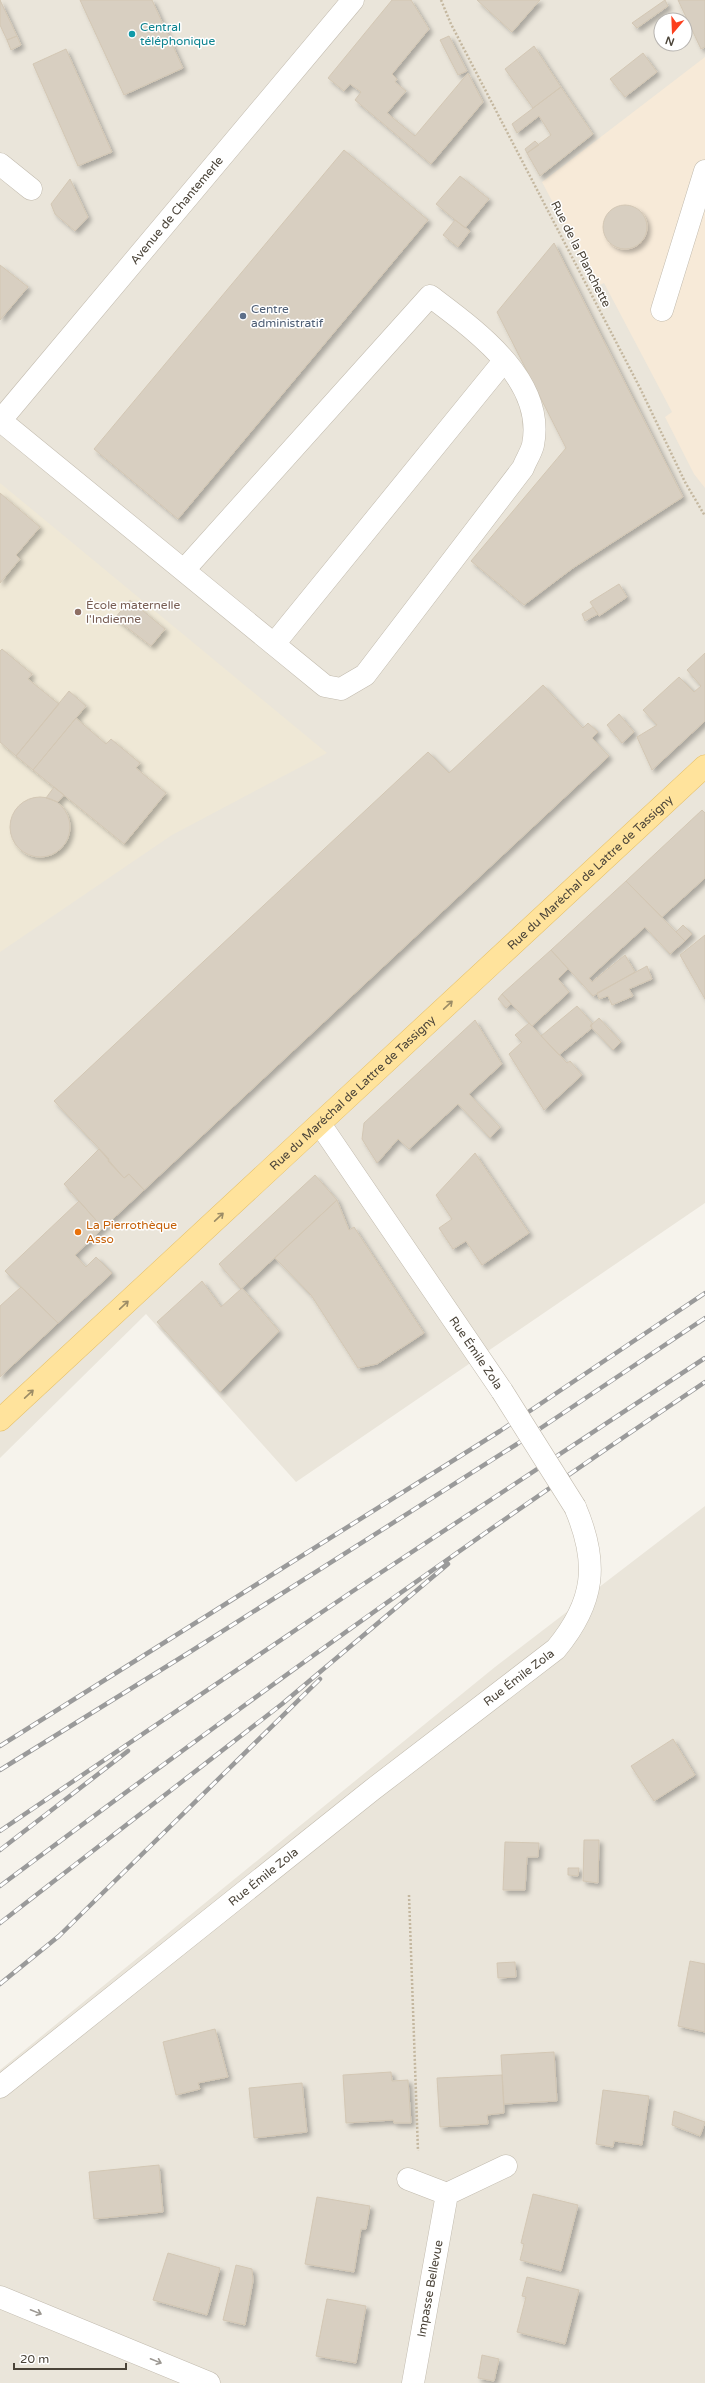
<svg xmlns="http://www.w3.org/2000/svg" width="705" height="2383" font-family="'Varela Round',sans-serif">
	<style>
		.residential { fill: #eae5da; fill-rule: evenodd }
		.commercial { fill: #f7ead8 }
		.education { fill: #efe8d6 }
		.building { fill: #d8cfc1; stroke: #d3c7b4; filter: url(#shadow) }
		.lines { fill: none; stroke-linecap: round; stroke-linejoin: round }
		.minor-casing { stroke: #c2bbae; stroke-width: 23 }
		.major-casing { stroke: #e6c16a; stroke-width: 23 }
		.path { stroke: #c4b79f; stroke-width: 2.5; stroke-dasharray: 2 2; stroke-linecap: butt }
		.minor { stroke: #fff; stroke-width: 22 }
		.major { stroke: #ffe39c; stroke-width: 22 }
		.rail-casing { stroke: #9a9a9a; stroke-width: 4.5 }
		.rail { stroke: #fff; stroke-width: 3; stroke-dasharray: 9; stroke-linecap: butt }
		.minor-bridge-casing { stroke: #c2bbae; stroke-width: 23; stroke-linecap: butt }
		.minor-bridge { stroke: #fff; stroke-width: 22 }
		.oneway { stroke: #9c8c66 }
		.oneway2 { stroke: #9c9892 }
		.culture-dot { fill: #0f9aa8; stroke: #fff; stroke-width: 1.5 }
		.service-dot { fill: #5c6f8a; stroke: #fff; stroke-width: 1.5 }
		.education-dot { fill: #8d6e63; stroke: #fff; stroke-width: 1.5 }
		.food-dot { fill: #e8710a; stroke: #fff; stroke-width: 1.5 }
		.labels { text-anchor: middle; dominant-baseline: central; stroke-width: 3; stroke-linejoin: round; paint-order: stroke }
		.culture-label { font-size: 12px; fill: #0d838f; stroke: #fff; text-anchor: start }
		.street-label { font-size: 12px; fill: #4b4439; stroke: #fff }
		.service-label { font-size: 12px; fill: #4e5e75; stroke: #fff; text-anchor: start }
		.education-label { font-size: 12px; fill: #785e54; stroke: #fff; text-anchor: start }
		.food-label { font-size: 12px; fill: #c56008; stroke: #fff; text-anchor: start }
	</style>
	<defs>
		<filter id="shadow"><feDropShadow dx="3.5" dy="3.5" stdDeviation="2" flood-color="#0004"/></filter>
	</defs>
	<rect width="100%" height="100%" fill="#f6f3ec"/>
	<path class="residential" d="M0,0H705V1203L296,1482L146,1314L0,1458ZM661,20H685V44H661Z
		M705,1506V2383H0V2070L495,1667Z"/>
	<path class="commercial" d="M705,57V488L694,474L665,417L672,412L604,283L597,286L542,182Z"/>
	<path class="education" d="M0,483L327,753L172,835L0,952Z"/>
	<path class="building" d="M0,0L17,36L7,40L0,25Z
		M80,0H152L183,68L124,95Z
		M392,0H411L429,29L392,74L397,79L395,82L406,91L387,113L415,136L468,73L483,102L431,164L355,100L361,92L350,84L344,91L328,78Z
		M477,0H540L512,32Z
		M665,0L668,6L637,28L632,23Z
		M678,0H705V47L701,49Z
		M17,36L21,45L11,50L7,40Z
		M449,36L467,71L458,75L440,40Z
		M534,46L561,87L533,108L505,69Z
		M66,49L112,152L78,166L33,64Z
		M643,53L657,72L625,97L610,79Z
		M561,87L593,134L540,176L527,153L551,135L539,116L517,133L512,124Z
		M535,141L539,145L527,153L525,149Z
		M344,150L428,220L178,519L94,449Z
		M460,176L489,199L465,228L436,204Z
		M70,179L88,217L75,231L55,214L51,204Z
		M603 227a22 22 0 1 1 44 0a22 22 0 1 1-44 0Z
		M455,220L470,231L458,247L443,235Z
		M554,243L683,497L573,568L524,605L471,561L566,448L497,312Z
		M0,265L28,287L0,320Z
		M0,493L40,527L16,555L20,559L0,583Z
		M619,584L627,597L599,616L590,602Z
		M130,600L165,629L151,646L115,618Z
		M593,607L598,614L585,621L582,614Z
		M2,649L32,674L28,679L59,704L16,756L0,742V651Z
		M705,653V721L652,770L637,737L657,725L643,710L679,677L694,692L701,686L687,670Z
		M543,685L583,728L588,723L598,732L592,738L609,756L144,1190L129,1174L124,1178L108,1161L109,1159L54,1101L428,752L449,773Z
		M69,691L86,706L33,770L16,756Z
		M619,714L634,732L622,743L607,725Z
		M76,718L106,744L111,739L140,763L136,768L166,793L124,844L33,770Z
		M54,787L64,795L58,802L46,798Z
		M10 827a30 30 0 1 1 60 0a30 30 0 1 1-60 0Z
		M702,810L705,813V878L662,917L626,881Z
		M626,881L685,941L670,954L645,927L589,978L592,982L625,955L635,972L593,996L551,950Z
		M683,925L692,934L685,941L676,932Z
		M705,935V999L680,955Z
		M551,950L568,969L558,979L569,992L532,1026L502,994Z
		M647,966L652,979L629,989L633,996L612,1005L608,996L599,999L597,993Z
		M502,994L511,1004L506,1008L498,999Z
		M577,1006L593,1024H591L592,1028L559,1055L541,1036Z
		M599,1018L621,1042L613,1050L590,1026Z
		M475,1020L502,1064L469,1094L500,1127L490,1138L458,1104L409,1149L398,1139L377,1163L362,1139L364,1123Z
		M529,1023L567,1063L570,1061L582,1075L544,1110L509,1054L522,1042L515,1035Z
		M99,1149L124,1178L129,1174L144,1190L103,1228L64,1184Z
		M475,1153L529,1233L482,1265L466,1241L453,1249L439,1228L452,1219L436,1195Z
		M315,1175L337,1200L241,1289L219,1264Z
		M337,1200L349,1230L354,1227L424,1333L377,1364L358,1368L311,1295L275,1258Z
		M79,1201L103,1228L75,1255L86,1267L96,1257L112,1273L58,1323L5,1271Z
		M202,1281L221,1307L242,1288L279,1331L220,1392L157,1322Z
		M21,1287L58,1323L0,1377V1306Z
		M673,1739L695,1775L654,1801L631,1766Z
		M584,1840H599L598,1883L583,1881Z
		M505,1842L539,1843L538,1857H527L525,1890H503Z
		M568,1868H579L578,1876L568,1875Z
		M690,1961L705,1964V2032L678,2026Z
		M515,1962L516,1977L498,1978L497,1963Z
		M215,2029L228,2077L198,2083L200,2089L176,2095L163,2042Z
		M554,2052L557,2101L504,2104L501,2055Z
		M391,2072L392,2081L408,2080L411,2123H394L393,2120L346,2123L343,2075Z
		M502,2075L504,2113L487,2115L488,2124L440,2127L437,2078Z
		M302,2083L307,2132L254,2138L249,2088Z
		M603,2090L649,2096L642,2145L614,2141L613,2147L596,2144Z
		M674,2111L705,2122L700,2136L672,2125Z
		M159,2165L163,2212L94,2219L89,2172Z
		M533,2194L578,2205L561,2271L520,2260L524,2244L521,2243Z
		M317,2197L370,2206L366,2229H361L354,2272L305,2264Z
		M168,2253L220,2268L207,2315L153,2300Z
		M236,2265L252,2269L253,2281L245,2325L223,2320Z
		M527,2277L579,2290L565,2344L517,2332L526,2297L522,2296Z
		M327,2299L366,2306L356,2363L316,2356Z
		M482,2355L499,2359L494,2381L478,2378Z"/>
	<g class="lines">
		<defs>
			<g id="minor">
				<path d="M0,164L31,189"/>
				<path d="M662,310L705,171"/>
				<path id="s1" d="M0,421L353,0"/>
				<path d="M1,421L325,686L341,689L365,675L523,468C526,460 531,453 533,445C546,380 475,330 430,296L184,570"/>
				<path d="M274,644L504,361"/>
				<path id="s2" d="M320,1124L502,1391"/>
				<path id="s3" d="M0,2087L372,1790L556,1649C595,1602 599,1563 575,1507"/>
				<path d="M408,2179L447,2194"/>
				<path d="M0,2297L209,2383"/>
				<path id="s4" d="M413,2383L447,2194L506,2166"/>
			</g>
			<g id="major">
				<path id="s5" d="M0,1420L705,766"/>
			</g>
		</defs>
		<use href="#minor" class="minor-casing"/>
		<use href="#major" class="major-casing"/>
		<path class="path" d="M441,0L451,24L640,388L685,482L705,516
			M409,1895L418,2151"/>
		<use href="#minor" class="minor"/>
		<use href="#major" class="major"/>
		<defs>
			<path id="rail" d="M0,1746L500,1431L705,1293
				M0,1770L193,1650L517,1444L705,1318
				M0,1831L353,1591L705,1358
				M0,1850L128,1751
				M0,1886C231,1713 465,1543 705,1382
				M0,1923L282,1704L448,1564
				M0,1984L59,1936L320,1679"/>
		</defs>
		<use href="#rail" class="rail-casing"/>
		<use href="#rail" class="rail"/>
		<defs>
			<path id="minor-bridge" d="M502,1391L575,1507"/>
		</defs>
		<use href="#minor-bridge" class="minor-bridge-casing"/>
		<use href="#minor-bridge" class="minor-bridge"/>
	</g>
	<defs><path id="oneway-shaft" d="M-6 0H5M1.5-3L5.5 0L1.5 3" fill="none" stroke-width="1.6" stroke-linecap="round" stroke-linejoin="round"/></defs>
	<g class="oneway">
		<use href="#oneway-shaft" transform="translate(448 1005) rotate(-43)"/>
		<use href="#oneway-shaft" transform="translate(219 1217) rotate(-43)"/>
		<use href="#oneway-shaft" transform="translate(124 1305) rotate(-43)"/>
		<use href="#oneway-shaft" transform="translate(29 1394) rotate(-43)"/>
	</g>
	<g class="oneway2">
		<use href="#oneway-shaft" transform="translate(36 2312) rotate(22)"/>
		<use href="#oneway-shaft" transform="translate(156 2361) rotate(22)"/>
	</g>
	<circle class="culture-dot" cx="132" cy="34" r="4"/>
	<circle class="service-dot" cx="243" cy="316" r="4"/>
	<circle class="education-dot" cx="78" cy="612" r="4"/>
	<circle class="food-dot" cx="78" cy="1232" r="4"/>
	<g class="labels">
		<g class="culture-label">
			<text x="140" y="27">Central<tspan x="140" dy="14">téléphonique</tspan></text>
		</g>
		<g class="street-label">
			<text stroke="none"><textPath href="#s1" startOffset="275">Avenue de Chantemerle</textPath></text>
			<text transform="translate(581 254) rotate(63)">Rue de la Planchette</text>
			<text stroke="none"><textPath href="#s5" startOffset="805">Rue du Maréchal de Lattre de Tassigny</textPath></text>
			<text stroke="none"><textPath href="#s5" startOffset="481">Rue du Maréchal de Lattre de Tassigny</textPath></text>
			<text stroke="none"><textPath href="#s2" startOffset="277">Rue Émile Zola</textPath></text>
			<text stroke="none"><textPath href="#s3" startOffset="661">Rue Émile Zola</textPath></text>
			<text stroke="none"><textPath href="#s3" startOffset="337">Rue Émile Zola</textPath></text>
			<text stroke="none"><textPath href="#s4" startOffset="96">Impasse Bellevue</textPath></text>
		</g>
		<g class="service-label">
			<text x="251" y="309">Centre<tspan x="251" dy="14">administratif</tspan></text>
		</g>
		<g class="education-label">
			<text x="86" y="605">École maternelle<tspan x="86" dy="14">l'Indienne</tspan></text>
		</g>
		<g class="food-label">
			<text x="86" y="1225">La Pierrothèque<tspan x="86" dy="14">Asso</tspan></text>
		</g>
	</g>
	<g transform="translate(673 32) rotate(199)"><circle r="19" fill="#ffffff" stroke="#b7b4b0"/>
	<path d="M0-3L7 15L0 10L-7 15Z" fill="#fc3f1d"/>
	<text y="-6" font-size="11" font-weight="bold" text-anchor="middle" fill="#4b4439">N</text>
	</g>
	<path d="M14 2363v6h112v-6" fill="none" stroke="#4b4439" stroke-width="2"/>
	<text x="20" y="2363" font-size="12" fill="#4b4439" stroke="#ffffff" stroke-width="3" paint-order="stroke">20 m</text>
</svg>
